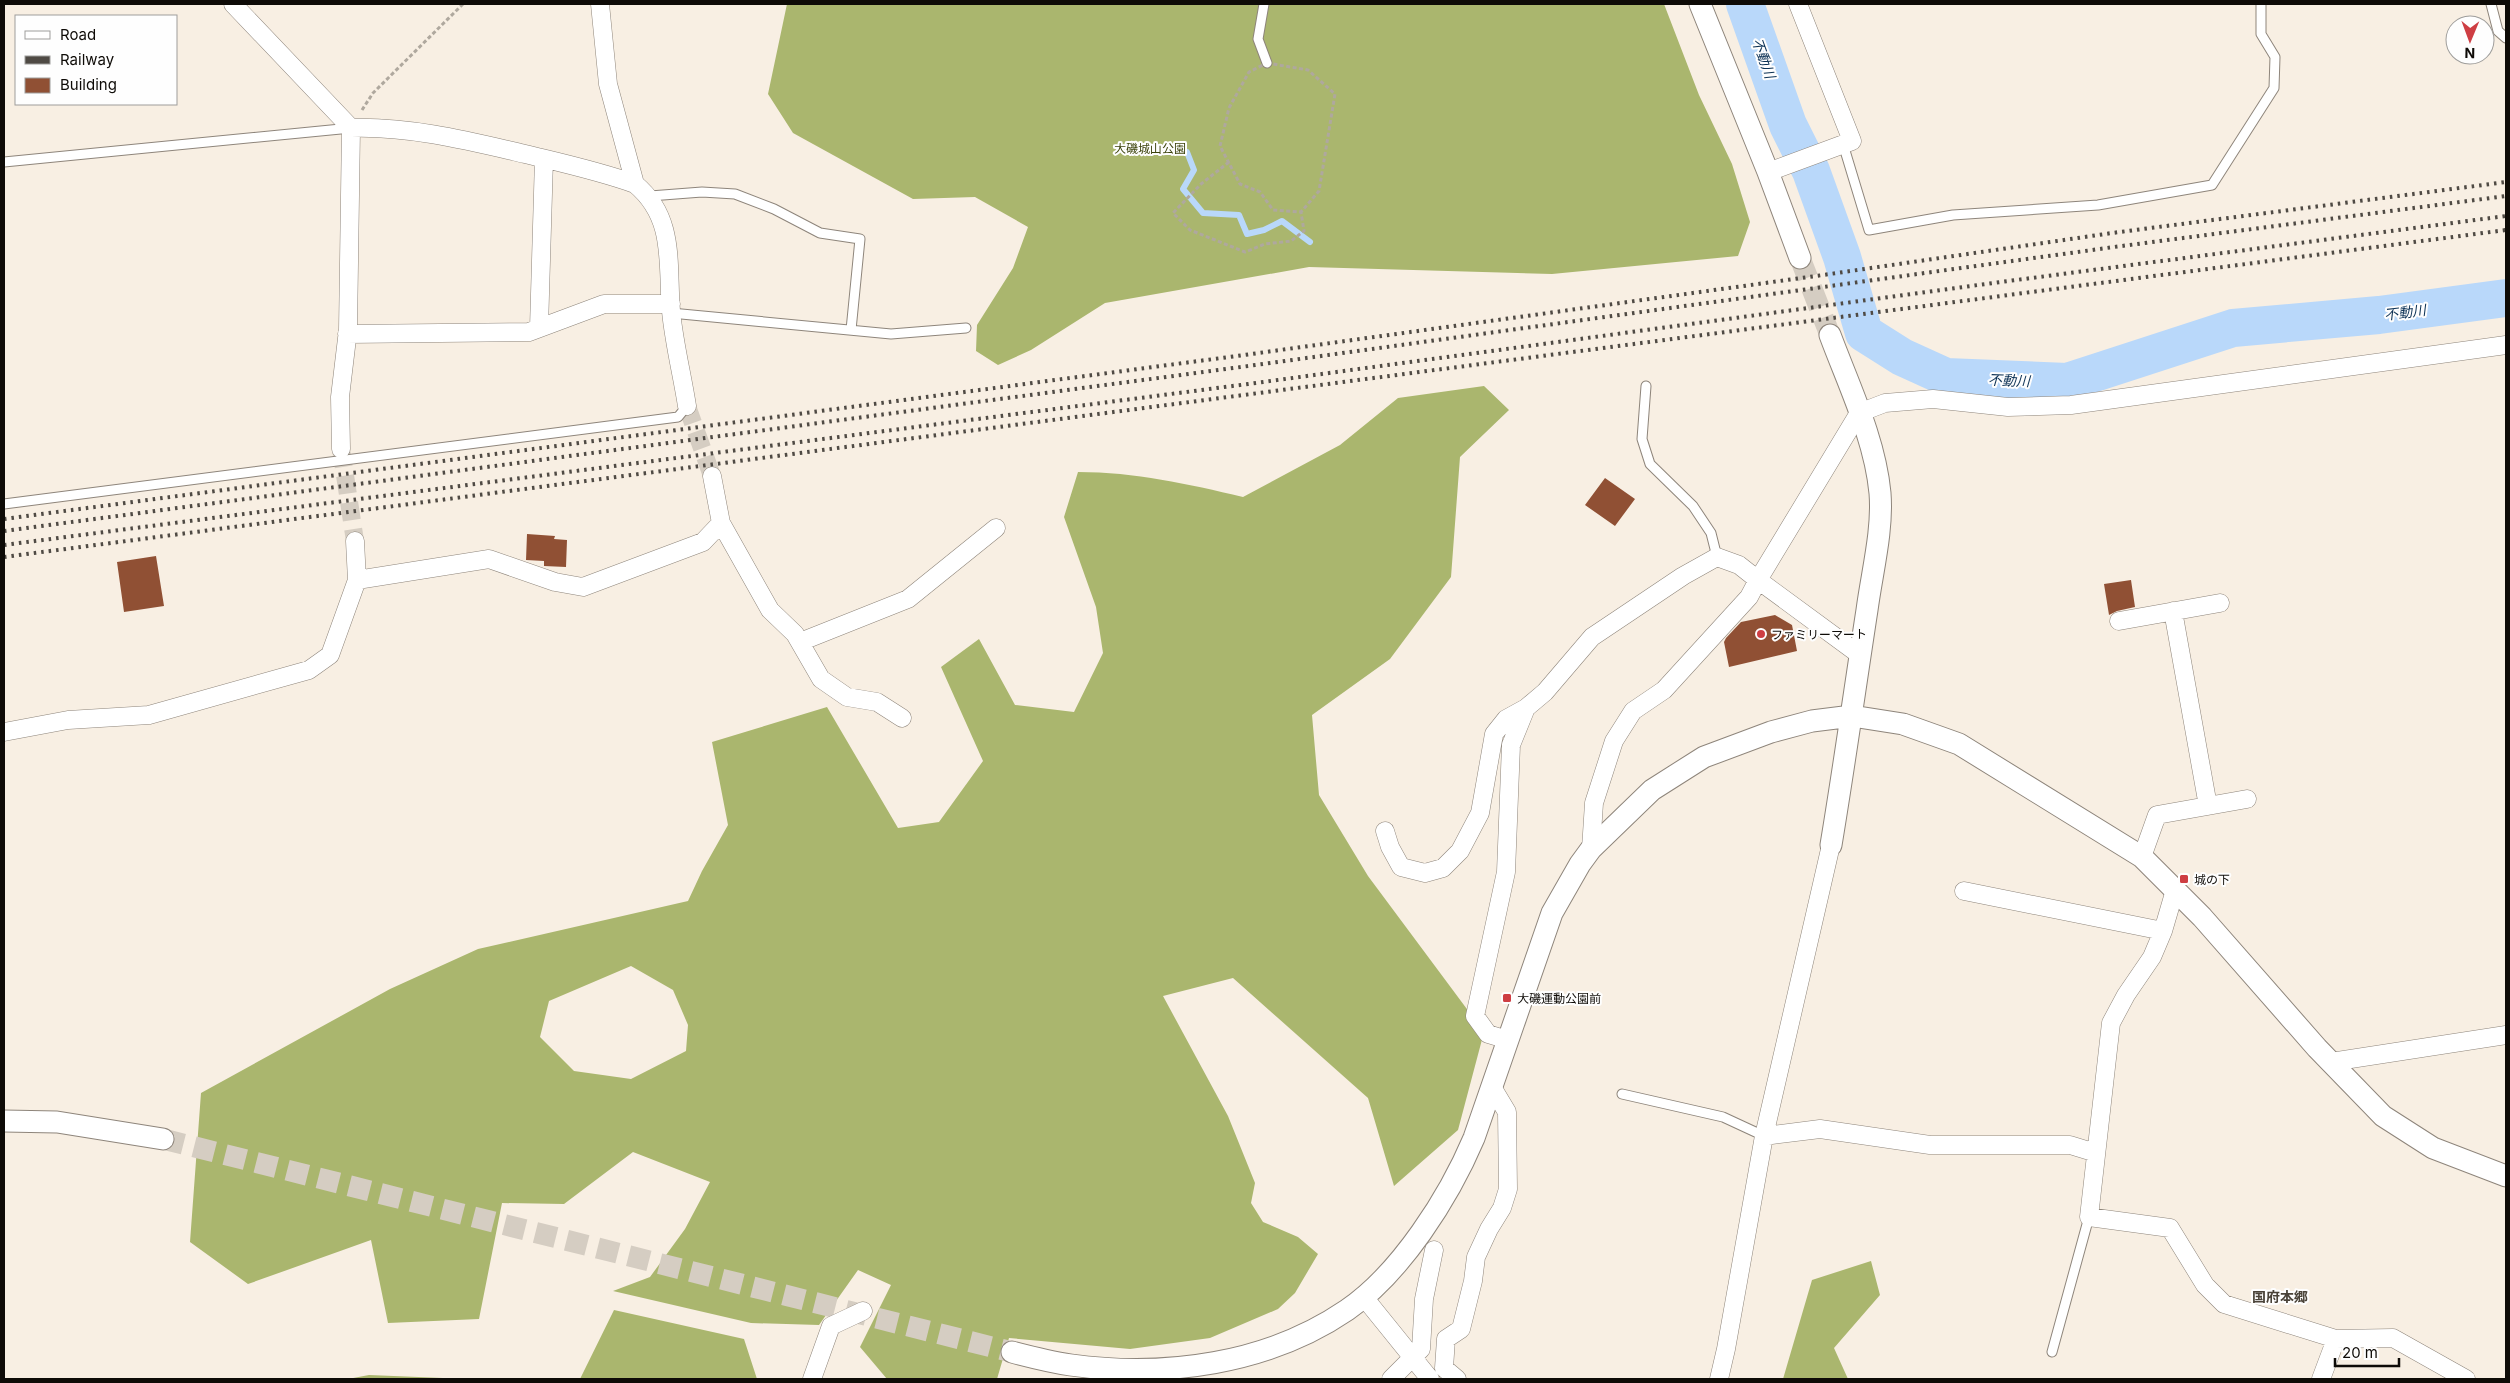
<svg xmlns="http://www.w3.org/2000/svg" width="2510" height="1383" font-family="Inter,'Noto Sans JP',sans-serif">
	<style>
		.forest { fill: #aab66e; fill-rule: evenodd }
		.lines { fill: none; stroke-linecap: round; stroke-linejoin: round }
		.stream { stroke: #b9d8fa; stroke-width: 6 }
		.river { stroke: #b9d8fa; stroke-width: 38 }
		.building { fill: #905034 }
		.minor-tunnel { stroke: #d5cdc2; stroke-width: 18; stroke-dasharray: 18 9; stroke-linecap: butt }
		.tertiary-tunnel { stroke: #d5cdc2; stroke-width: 21; stroke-dasharray: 21 11; stroke-linecap: butt }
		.service-casing { stroke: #8e857b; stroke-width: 11 }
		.minor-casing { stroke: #8e857b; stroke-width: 19 }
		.tertiary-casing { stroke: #8e857b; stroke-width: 23 }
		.path { stroke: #afa89e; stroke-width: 3; stroke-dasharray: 4 2.5; stroke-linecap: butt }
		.service { stroke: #fff; stroke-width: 9 }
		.minor { stroke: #fff; stroke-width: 18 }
		.tertiary { stroke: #fff; stroke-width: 21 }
		.rail { stroke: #4f4a44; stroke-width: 4; stroke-dasharray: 2.5 5; stroke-linecap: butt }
		.poi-dot { fill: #ce3e43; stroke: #fefefe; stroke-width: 2 }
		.labels { text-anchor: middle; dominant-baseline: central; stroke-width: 4; stroke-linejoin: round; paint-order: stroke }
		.park-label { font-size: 12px; fill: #3c430c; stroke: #fefefe }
		.poi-label { font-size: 12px; fill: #0e0b07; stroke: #fefefe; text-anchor: start }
		.water-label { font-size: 14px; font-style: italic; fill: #0d3255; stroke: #fefefe }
		.neighbourhood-label { font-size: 14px; font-weight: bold; fill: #4a4339; stroke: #fefefe }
	</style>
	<rect width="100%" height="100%" fill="#f8efe3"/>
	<path class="forest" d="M787,4H1664L1699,95L1732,164L1750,222L1738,256L1552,274L1309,267L1105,303L1031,350L998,365L976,351L977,325L1013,268L1028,227L975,197L913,199L793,133L768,94Z
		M1484,386L1509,410L1460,457L1451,577L1390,659L1312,715L1319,795L1368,876L1484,1032L1458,1130L1394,1186L1368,1098L1233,978L1163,996L1228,1116L1255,1183L1251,1203L1263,1222L1298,1237L1318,1254L1295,1293L1278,1309L1210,1338L1130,1349L1009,1338L997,1379H887L860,1347L891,1285L858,1270L819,1325L751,1323L613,1291L650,1277L685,1229L710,1182L633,1152L564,1204L502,1203L479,1319L388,1323L371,1240L248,1284L190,1242L201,1093L390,989L478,949L688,901L702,871L728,825L712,742L827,707L898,828L939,822L983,761L941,667L979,639L1015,705L1074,712L1103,653L1096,607L1064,517L1078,472C1135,472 1188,484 1243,497L1340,445L1398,398ZM631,966L673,990L688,1025L686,1051L631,1079L574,1071L540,1037L549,1001Z
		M1871,1261L1880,1295L1834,1348L1848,1379H1783L1812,1280Z
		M614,1310L744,1339L757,1379H580Z
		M369,1375L443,1378L448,1379H348Z"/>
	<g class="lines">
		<path class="stream" d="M1187,152L1194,170L1183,189L1203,213L1239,215L1247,234L1264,230L1282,221L1310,242"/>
		<path class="river" d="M1745,4L1788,125L1811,171L1842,257L1864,333L1902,357L1946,377L2067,382L2233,328L2379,315L2506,298"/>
	</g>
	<path class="building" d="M1605,478L1635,499L1615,526L1585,505Z
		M527,534L555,536L554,539L567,540L566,567L544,566V561L526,560Z
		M156,556L164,606L124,612L117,562Z
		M2131,580L2135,607L2117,611L2109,615L2104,584Z
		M1775,615L1792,625L1797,651L1729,667L1724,642L1726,638L1741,622Z"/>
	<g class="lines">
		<path class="minor-tunnel" d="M687,406L712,476
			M341,449L355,541"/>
		<path class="tertiary-tunnel" d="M1800,258L1830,335
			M163,1139L1012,1352"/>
		<defs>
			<path id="service" d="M1264,4L1258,39L1267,63
				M2491,4L2498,31L2506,38
				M1843,144L1869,230L1953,215L2098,205L2212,185L2274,88L2275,57L2261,34V4
				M4,162L351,128
				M650,196L702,192L735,194L774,209L820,233L860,239L851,330
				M671,313L891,334L966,328
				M1646,386L1642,439L1650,464L1693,506L1711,533L1717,557
				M4,504L678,417L687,406
				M1622,1094L1723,1117L1764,1136
				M2052,1352L2089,1217"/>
			<path id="minor" d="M233,4L351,128
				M1768,172L1852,141L1798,4
				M635,184C676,218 667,264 671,311C674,343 682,374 687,406
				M539,328L544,159
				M347,334L529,332L604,304H671
				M341,449L340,397L348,330L351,128C409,126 469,141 525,154C562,163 599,171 635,184L608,84L600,4
				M721,523L770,610L795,634L821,679L847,697L877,702L902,718
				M357,580L489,559L555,582L583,587L703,542L721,523L712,476
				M2173,611L2208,806
				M2119,621L2220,603
				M800,642L908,599L996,528
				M1860,655L1758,580L1859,413L1885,403L1933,399L2008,407L2071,405L2506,345
				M4,732L68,720L149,715L309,670L330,655L357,580L355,541
				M1385,831L1390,847L1401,867L1425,873L1443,868L1460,851L1480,813L1494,734L1506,719L1526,708L1545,692L1592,637L1683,576L1717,557L1739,565L1758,580L1749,597L1664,690L1633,711L1614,741L1594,803L1591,849
				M2142,857L2157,815L2247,799
				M2175,890L2163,931L2152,957L2126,995L2111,1023L2089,1217L2170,1228L2205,1285L2224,1304L2336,1339L2393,1338L2466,1379
				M1964,891L2163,931
				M1508,1040L1488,1034L1475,1016L1506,872L1511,745L1526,708
				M2331,1062L2506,1035
				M1764,1136L1820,1129L1930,1145H2070L2096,1153
				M1363,1296L1430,1379
				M812,1379L831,1326L863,1311
				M1391,1379L1421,1349L1424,1299L1434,1250
				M1457,1379L1444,1368L1446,1339L1461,1329L1473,1281L1476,1257L1489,1229L1502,1208L1508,1189L1507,1112L1492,1087
				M1719,1379L1726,1349L1764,1136L1831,845
				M2321,1379L2336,1339"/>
			<path id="tertiary" d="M1700,4L1768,172L1800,258
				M1830,335C1849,386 1875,439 1880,493C1883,531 1872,572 1867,610C1855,688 1844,767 1831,845
				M4,1121L57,1122L163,1139
				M1012,1352C1031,1357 1051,1362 1071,1365C1165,1378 1268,1364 1347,1310C1401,1273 1449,1197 1474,1138L1552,913L1580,864L1591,849L1652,790L1704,757L1771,732L1812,721L1852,716L1903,724L1959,744L2142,857L2202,917L2317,1048L2383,1116L2433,1148L2506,1176"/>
		</defs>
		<use href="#service" class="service-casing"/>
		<use href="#minor" class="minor-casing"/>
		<use href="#tertiary" class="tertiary-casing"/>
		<path class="path" d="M1267,63L1308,70L1335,94L1319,191L1301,212L1273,210L1260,192L1240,184L1220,146L1229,108L1249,72Z
			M362,110L373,93L463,4
			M1229,162L1201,184L1173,213L1190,230L1245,252L1265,244L1291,241L1304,231L1301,212"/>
		<use href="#service" class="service"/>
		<use href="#minor" class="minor"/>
		<use href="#tertiary" class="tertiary"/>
		<path class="rail" d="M4,519L1244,355L1823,275L2112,233L2506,182
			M4,531L1241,367L2114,247L2506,196
			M4,545L1248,384L1978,285L2506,216
			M4,557L2506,230"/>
	</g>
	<g class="poi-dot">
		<circle cx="1761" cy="634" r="5"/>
		<rect x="2179" y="874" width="10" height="10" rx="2.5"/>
		<rect x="1502" y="993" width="10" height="10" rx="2.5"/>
	</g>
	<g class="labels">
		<g class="park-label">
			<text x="1150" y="148">大磯城山公園</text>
		</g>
		<g class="poi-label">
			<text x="1771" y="634">ファミリーマート</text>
			<text x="2194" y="879">城の下</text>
			<text x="1517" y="998">大磯運動公園前</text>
		</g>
		<g class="water-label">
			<text transform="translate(1764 58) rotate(70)">不動川</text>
			<text transform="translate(2405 312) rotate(-7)">不動川</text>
			<text transform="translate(2009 380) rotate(2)">不動川</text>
		</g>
		<g class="neighbourhood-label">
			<text x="2280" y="1296">国府本郷</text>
		</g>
	</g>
	<rect width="2510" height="1383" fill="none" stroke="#0e0b07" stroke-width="10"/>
	<rect x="15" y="15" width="162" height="90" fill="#fefefe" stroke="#9e9d9b"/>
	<rect x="25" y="31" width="25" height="8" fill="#ffffff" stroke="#9e9d9b"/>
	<text x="60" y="40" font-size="15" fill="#0e0b07">Road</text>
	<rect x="25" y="56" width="25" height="8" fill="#4f4a44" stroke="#9e9d9b"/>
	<text x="60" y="65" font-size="15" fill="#0e0b07">Railway</text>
	<rect x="25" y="78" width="25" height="15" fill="#905034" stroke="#9e9d9b"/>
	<text x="60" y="90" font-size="15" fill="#0e0b07">Building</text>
	<g transform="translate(2470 40) rotate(181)"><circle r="24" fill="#fefefe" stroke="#9e9d9b"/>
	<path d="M0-4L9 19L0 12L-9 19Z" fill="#ce3e43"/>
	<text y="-8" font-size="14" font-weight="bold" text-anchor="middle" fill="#0e0b07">N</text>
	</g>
	<path d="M2335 1358v8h64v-8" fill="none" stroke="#0e0b07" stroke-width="2.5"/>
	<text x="2342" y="1358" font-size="15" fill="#0e0b07" stroke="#fefefe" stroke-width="4" paint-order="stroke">20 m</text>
</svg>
